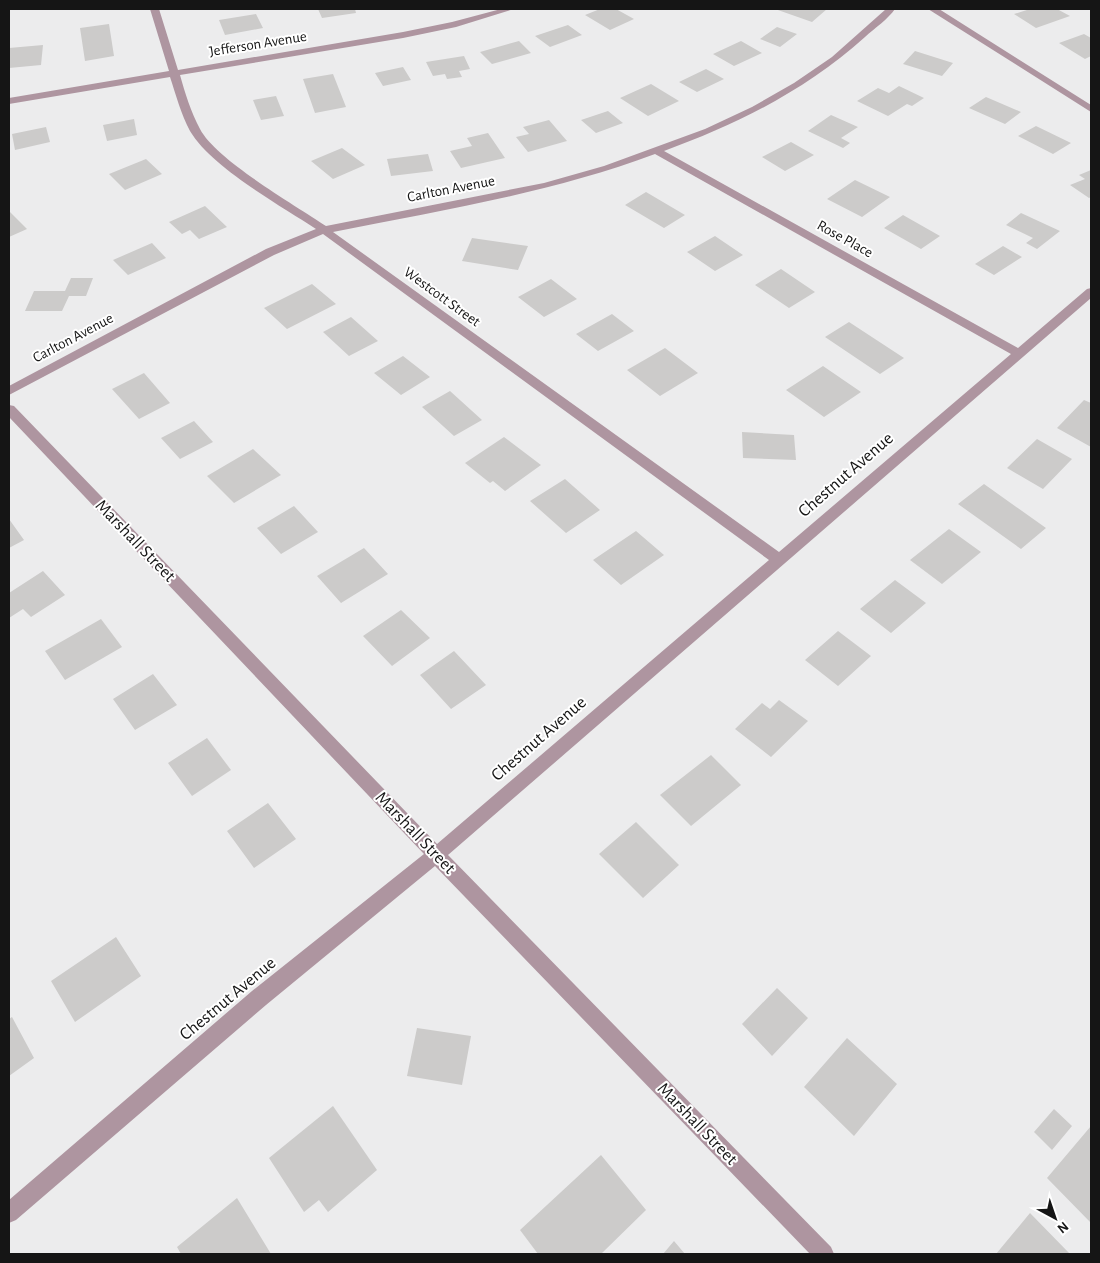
<svg xmlns="http://www.w3.org/2000/svg" width="1100" height="1263" font-family="'Alegreya Sans',sans-serif">
	<style>
		.building { fill: #cccbca }
		.lines { fill: none; stroke-linecap: round; stroke-linejoin: round }
		.minor { fill: #ae95a0; fill-rule: evenodd }
		.labels { text-anchor: middle; dominant-baseline: central; stroke-width: 4; stroke-linejoin: round; paint-order: stroke }
		.far-street-label { font-size: 15px; fill: #151515; stroke: #fff }
		.street-label { font-size: 18px; fill: #151515; stroke: #fff }
	</style>
	<rect width="100%" height="100%" fill="#ececed"/>
	<path class="building" d="M318,9H355L356,13L322,18Z
		M600,9H616L634,19L610,30L585,15Z
		M775,9H827L812,22Z
		M1030,9H1057L1070,16L1036,28L1014,14Z
		M256,14L263,28L225,35L219,20Z
		M109,24L114,56L85,61L80,28Z
		M568,25L582,35L550,47L535,36Z
		M777,27L797,34L780,47L760,39Z
		M1084,34L1091,38V56L1085,59L1059,43Z
		M519,41L531,53L492,64L480,52Z
		M741,41L762,53L734,66L713,54Z
		M43,45L41,65L9,68V48Z
		M915,51L953,63L942,76L903,64Z
		M464,56L470,69L459,71L462,77L447,79L445,74L433,76L426,62Z
		M403,67L411,80L383,86L375,73Z
		M706,69L724,79L697,92L679,82Z
		M333,74L346,107L315,113L303,79Z
		M651,84L679,101L648,116L620,98Z
		M899,86L924,98L912,106L907,104L888,116L857,101L878,88L889,93Z
		M276,96L284,116L261,120L253,100Z
		M986,97L1021,112L1005,124L969,108Z
		M608,111L623,123L596,133L581,120Z
		M831,115L858,127L841,138L850,143L843,148L808,131Z
		M134,119L137,135L107,141L103,125Z
		M549,120L567,141L528,152L516,137L529,134L523,127Z
		M1036,126L1071,143L1053,154L1018,136Z
		M46,127L50,142L15,150L12,134Z
		M488,133L505,158L461,168L450,151L472,146L467,138Z
		M791,142L814,155L785,171L762,157Z
		M342,148L365,165L333,179L311,161Z
		M428,154L433,171L391,176L387,159Z
		M146,159L162,174L125,190L109,174Z
		M1091,170V197L1089,198L1070,185L1085,179L1079,175Z
		M855,180L890,197L862,217L827,199Z
		M646,192L685,215L664,228L625,205Z
		M205,206L227,227L199,239L190,230L182,234L169,222Z
		M9,212H10L27,229L9,237Z
		M1021,213L1060,231L1037,249L1026,243L1033,238L1006,225Z
		M903,215L940,236L921,249L884,228Z
		M715,236L743,255L715,271L687,252Z
		M472,238L528,246L518,270L462,261Z
		M152,243L166,258L128,275L113,260Z
		M1003,246L1022,257L994,275L975,264Z
		M781,269L815,292L789,308L755,285Z
		M71,278H93L86,296H69L62,311H25L34,291H65Z
		M551,279L577,299L544,317L518,297Z
		M312,284L336,304L287,329L264,308Z
		M612,314L634,331L598,351L576,334Z
		M351,317L378,341L349,356L323,332Z
		M849,322L904,358L880,374L825,337Z
		M665,348L698,373L660,396L627,370Z
		M403,356L430,377L401,395L374,373Z
		M823,366L861,392L824,417L786,390Z
		M144,373L170,403L139,419L112,389Z
		M450,391L482,420L454,436L422,407Z
		M1084,400L1091,403V447L1057,428Z
		M194,421L213,442L180,459L161,438Z
		M742,432L794,435L796,460L743,458Z
		M504,437L541,465L505,491L493,481L490,483L465,463Z
		M1037,439L1072,459L1043,489L1007,468Z
		M253,449L281,475L234,503L207,476Z
		M565,479L600,510L566,533L530,501Z
		M984,484L1046,528L1021,549L958,504Z
		M294,506L318,532L281,554L257,528Z
		M9,519L24,540L9,548Z
		M949,529L981,552L942,584L910,560Z
		M636,531L664,555L621,585L593,560Z
		M364,548L388,574L341,603L317,576Z
		M43,571L65,595L31,617L23,609L9,618V593Z
		M895,580L926,603L891,633L860,609Z
		M401,610L430,638L392,666L363,636Z
		M101,619L122,647L65,680L45,651Z
		M838,631L871,656L838,686L805,660Z
		M454,651L486,685L451,709L420,675Z
		M153,674L177,705L135,730L113,699Z
		M779,700L808,721L771,757L735,729L762,703L770,709Z
		M207,738L231,770L192,796L168,763Z
		M711,755L741,785L691,826L660,795Z
		M268,803L296,839L254,868L227,831Z
		M636,822L679,865L643,898L599,854Z
		M116,937L141,976L75,1022L51,981Z
		M777,988L808,1018L772,1056L742,1024Z
		M12,1017L34,1058L9,1076V1019Z
		M417,1028L471,1036L462,1085L407,1076Z
		M847,1038L897,1084L854,1136L804,1087Z
		M333,1106L377,1170L328,1212L319,1200L304,1212L269,1158Z
		M1054,1109L1072,1126L1052,1150L1034,1132Z
		M1091,1126V1223L1047,1178Z
		M601,1155L646,1210L601,1254H538L520,1230Z
		M237,1198L271,1254H181L177,1247Z
		M1030,1213L1070,1254H996Z
		M674,1241L685,1254H663Z"/>
	<g class="lines">
		<path class="minor" d="M150,9H159L178,70L403,32L452,22L501,9H514L456,27L403,38L180,75C185,93 191,112 200,129C216,160 295,205 326,226L544,183L604,166L705,129L752,107L794,83L832,57L886,9H895C888,19 875,28 865,37C806,90 738,124 664,151L1018,348L1087,289L1091,288V298L448,855L831,1247L834,1254H810L435,866L266,1005L16,1220L9,1223V1200L252,991L424,854L9,417V405L14,406L437,844L769,560L323,234L274,255L9,395V386L266,249L316,229C280,205 212,168 190,131C181,114 176,95 170,77L9,104V98L169,71ZM655,154L1011,354L779,552L333,232C442,210 551,193 655,154Z
			M928,9H939L1091,105V112Z"/>
	</g>
	<g class="labels">
		<g class="far-street-label">
			<text transform="translate(258 44) rotate(-9)">Jefferson Avenue</text>
			<text transform="translate(451 189) rotate(-11)">Carlton Avenue</text>
			<text transform="translate(845 239) rotate(29)">Rose Place</text>
			<text transform="translate(442 297) rotate(36)">Westcott Street</text>
			<text transform="translate(73 338) rotate(-28)">Carlton Avenue</text>
		</g>
		<g class="street-label">
			<text transform="translate(846 475) rotate(-41)">Chestnut Avenue</text>
			<text transform="translate(135 541) rotate(46)">Marshall Street</text>
			<text transform="translate(539 739) rotate(-41)">Chestnut Avenue</text>
			<text transform="translate(415 833) rotate(46)">Marshall Street</text>
			<text transform="translate(228 999) rotate(-40)">Chestnut Avenue</text>
			<text transform="translate(697 1124) rotate(46)">Marshall Street</text>
		</g>
	</g>
	<rect width="1100" height="1263" fill="none" stroke="#151515" stroke-width="20"/>
	<g transform="translate(1055 1218) rotate(140)" stroke="#ffffff" stroke-width="4" paint-order="stroke">
	<path d="M0-4L9 19L0 12L-9 19Z" fill="#151515"/>
	<text y="-8" font-size="14" font-weight="bold" text-anchor="middle" fill="#151515">N</text>
	</g>
</svg>
